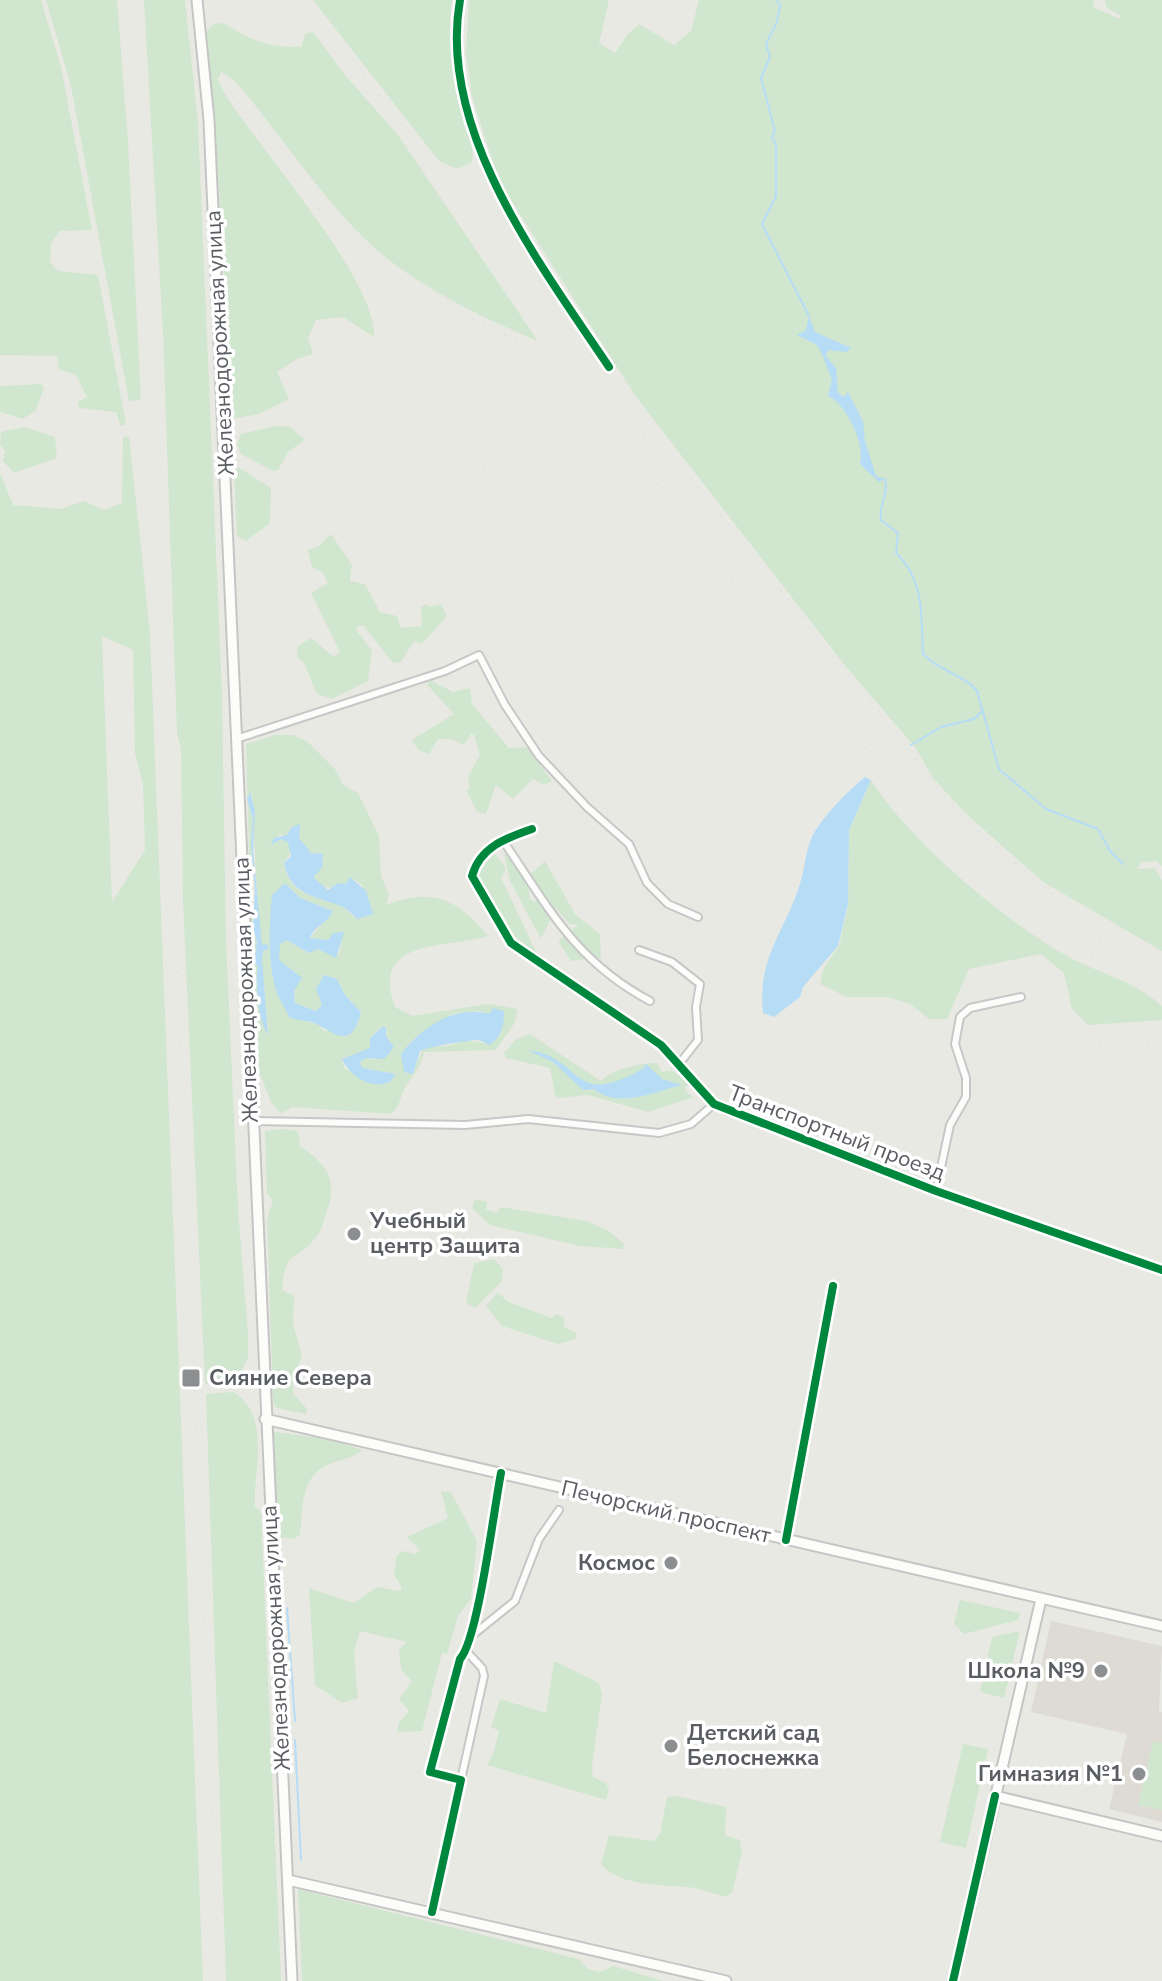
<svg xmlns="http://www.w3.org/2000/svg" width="1162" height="1981" font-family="'Nunito Sans',sans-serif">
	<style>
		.education { fill: #dddbd3 }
		.green { fill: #d1e6cf; fill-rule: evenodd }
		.water { fill: #b6dcf6 }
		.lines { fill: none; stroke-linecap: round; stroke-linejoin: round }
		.stream { stroke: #b6dcf6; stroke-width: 2 }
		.street-casing { stroke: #c6c7c6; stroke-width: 10 }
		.secondary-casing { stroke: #c5c6c4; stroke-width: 13 }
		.street { stroke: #fcfcfb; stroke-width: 6 }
		.secondary { stroke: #fcfcfb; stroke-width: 9 }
		.rail { stroke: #e1e2e1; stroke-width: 2; stroke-dasharray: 2 10; stroke-linecap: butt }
		.cycleway-casing { stroke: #fff; stroke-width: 13 }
		.cycleway { stroke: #00873e; stroke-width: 8 }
		.poi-dot { fill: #8c8e90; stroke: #fff; stroke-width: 3 }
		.labels { text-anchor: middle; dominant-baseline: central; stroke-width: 7; stroke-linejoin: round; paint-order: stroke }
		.street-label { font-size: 22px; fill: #5a5d62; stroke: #fff }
		.poi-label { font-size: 22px; font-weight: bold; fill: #5a5d62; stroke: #fff; text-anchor: start }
	</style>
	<rect width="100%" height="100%" fill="#e9e9e4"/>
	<path class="education" d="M1051,1621L1162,1646L1159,1711L1162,1712V1822L1109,1809L1127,1734L1031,1712Z"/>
	<path class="green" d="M0,0H41L61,67L92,230L60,231L51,243L50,262L58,271L98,275L126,424L121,426L116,412L79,408L78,402L87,397L76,375L59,369L57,356L0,355Z
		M46,0H117L128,141L141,400L129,401L71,86Z
		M144,0H185L198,122L222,694L226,940L238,1207L248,1335V1357L239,1378L228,1383L205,1384L183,900L181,748L177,734L163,334Z
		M313,0H452C446,40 453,88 465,127C469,139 476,152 471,163L457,169L439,161Z
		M469,0H609L599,43L615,53L627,35L639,24L674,45L691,31L699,0H1094L1093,7L1120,19L1121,16L1106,7L1105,0H1162V866L1156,861L1141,862L1137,869L1155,868L1162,880V951L1043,882L965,813L933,778L915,747L846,667L636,397L499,181L472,97L466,52Z
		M224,23C252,41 267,47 301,47L306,33L313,32L345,75L398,135L538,341C487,320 419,287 377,250C322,201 283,136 234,80L221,72L218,80L225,94C257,146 378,281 374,337L343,317L316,320L308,338L313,354L297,359L277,372L289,399L259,414L232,419L215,122L205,43V33L214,24Z
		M41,384L44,388L36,410L23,419L0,412V386Z
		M276,426L290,427L305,440L289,451L278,470L273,471L241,454L237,444L241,434Z
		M24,427L55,437L57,458L14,473L3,461L5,451L0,445L1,432Z
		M129,436L150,632L203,1981H0V473L13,505L61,509L84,501L104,510L122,503L123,437ZM102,636L133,650L135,754L143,784L145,850L112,902Z
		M238,467L271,488L270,523L246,541L237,536L234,471Z
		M331,534L352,565L350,581L365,584L380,612L397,616L401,628L422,626L421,607L427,604L428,607L441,604L447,616L422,644L414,641L401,662L393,663L363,625L358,626L356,630L372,650L368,681L332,699L317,694L304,663L297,657L298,646L311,638L334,657L340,652L311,593L328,583L322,572L312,567L308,550L319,546Z
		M430,680L453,692L470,688L472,704L509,748L527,747L552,781L544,785L533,779L513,799L496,785L486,814L477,812L467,791L470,788L468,776L480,755L474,735L471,734L464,745L451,739H438L429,754L418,750L412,740L454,714L427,685Z
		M275,735H293L308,742L335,769L343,785L358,793L379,836L381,876L389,895L386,905C432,887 458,899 488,936C444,949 370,938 395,1007L412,1016L488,1004L518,1009L514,1024L496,1050L424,1052C421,1067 414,1074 406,1086C399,1096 402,1105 391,1114L292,1107L281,1114L271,1102L255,1062L246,744ZM252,795L258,921L268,1032C260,1011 254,988 258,966L254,962L257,942L253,928V819L248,802ZM280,834L311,853L323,854L322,868L312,877C324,891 330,889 346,884L350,877L362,885L365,897L353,916C334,891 291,907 284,863L292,850L288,841L281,839L273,844ZM285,883L300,898L333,911L310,938L341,942L339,954L318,949L309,953L287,940L280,944L278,960L295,972V1003L316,1011L322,1005L316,989L325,975L337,979L345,995L355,1005L325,1032L318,1024L289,1017L275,986L270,913ZM479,1011L504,1020L499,1037L483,1043L464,1040L453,1045L424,1047L415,1067L410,1043L453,1014ZM381,1027L387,1031L386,1036L394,1047L376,1060L366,1058L360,1062L361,1068L396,1074L390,1082L365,1079L344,1068L342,1059L370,1049V1038Z
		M871,780C910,841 998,915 1060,952C1093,972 1133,979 1162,1006V1020L1088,1025L1072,1009L1064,973L1041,954L969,969L947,1019H929L910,1004L888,997H847L820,984L824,967L839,946L848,905L849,830Z
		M493,851L506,869L501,878L537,954C507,936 492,905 476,872Z
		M504,854H510L527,879L530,900L535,902L538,898L530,874L545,861L575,914L600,934L601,958L571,961L558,941L578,925L569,924L556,908L541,939L510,881Z
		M530,1034L601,1081C612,1069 641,1063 657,1063L662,1072C677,1068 679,1078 690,1085L685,1087L686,1092L694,1097L648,1112L588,1095L558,1098L555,1095L550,1068L506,1058L504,1053L515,1040Z
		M282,1129L298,1131L300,1146C327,1164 339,1181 326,1213C324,1220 322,1230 317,1236C297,1263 285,1247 282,1290L294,1296L293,1323L302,1356L293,1378V1393L307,1409L306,1414L276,1408L273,1401L267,1219L273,1201L267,1193L265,1131Z
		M475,1199L487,1202L486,1209L496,1213L501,1207L586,1221L609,1231L624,1244L623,1249L580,1246L490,1225L472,1208Z
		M494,1259L503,1269L502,1281L475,1308L466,1303L474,1263Z
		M498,1292L507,1301L551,1318L557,1314L564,1318V1327L577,1333L575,1339L558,1344L502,1326L486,1306Z
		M233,1392C272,1414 253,1472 255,1507L261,1511L281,1981H226L206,1394Z
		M276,1432L334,1440L362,1450C354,1458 343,1459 332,1463C300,1474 303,1507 300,1535L293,1539L277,1537L273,1531L271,1434Z
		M441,1491L451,1492L477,1541L471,1599L458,1616L447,1654L442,1653L422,1731L397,1732L399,1723L409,1711L399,1699L412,1681L401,1670L399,1649L407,1642L360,1631L354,1652L358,1698L342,1703L315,1685L309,1588L354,1603L377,1587L400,1591L402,1587L394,1575L396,1557L402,1551L415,1554L420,1550L407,1537L448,1518Z
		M960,1600L1020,1613L1018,1620L964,1634L954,1624Z
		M1020,1631L1004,1698L980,1692L992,1637Z
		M554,1661L599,1683L602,1694L592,1767L593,1777L606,1783L609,1790L606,1800L487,1765L494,1752L499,1731L491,1727L500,1699L546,1713Z
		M1153,1741L1162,1743V1810L1138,1805Z
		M963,1744L988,1749L966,1848L940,1842Z
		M676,1796L726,1807L725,1835L740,1840L742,1852L732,1893L725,1897C715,1894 704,1890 694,1888C666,1884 621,1888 601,1864L609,1835L654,1841L660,1834L667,1797Z
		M298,1889L579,1959L588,1969L600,1972L613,1966L663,1981H302Z"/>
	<path class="water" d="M809,316L815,332L851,348L847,352L829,350L825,355L836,368L838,393L844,397L848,392L863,421L865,441L876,476L885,479L879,482L860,464C866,445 846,403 828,396L832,380L822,354L817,345L797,335L806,330Z
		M865,777L871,780L849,830L848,904L838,946L803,987L800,997L774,1017L763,1013C757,957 785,932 800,884C805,868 806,845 815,831C830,809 845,794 865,777Z
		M250,792L255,811L253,850L262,945L267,944L269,948L263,951L262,959L268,1035C258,1021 255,982 258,967L254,962L257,942L253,928L255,888L251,846L253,819L247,799Z
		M300,824L299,838L311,853L323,854L322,868L313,877L328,890L338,883L346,884L350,877L366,891L373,914L358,919C352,915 349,910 343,907C317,896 290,896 284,863L291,856L288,842L281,839L271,845L274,838L287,835L292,827Z
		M285,883L300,898L333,911C327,924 314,926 310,938L328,940L333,933L344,932L336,958L318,949L309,953L287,940L280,944L279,960L302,978L294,991L295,1003L316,1011L322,1005L316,989L324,975L337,979L345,995L361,1012C351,1053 333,1031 314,1023C306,1020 297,1021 289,1017C285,1007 278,998 275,987C268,959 269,924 272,895Z
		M493,1008L504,1011C504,1025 502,1038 489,1045C485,1043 481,1040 477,1040C470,1040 425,1047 420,1051L413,1074L404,1072L401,1054C421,1028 455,1004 489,1014Z
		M382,1027H386V1036L394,1047L384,1059L366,1058L360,1062L362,1068L396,1074L390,1082C371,1090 350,1076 342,1059L370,1048V1038Z
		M527,1050C585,1057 569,1111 644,1068L645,1063L662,1079L682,1085C659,1090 619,1110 594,1089L583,1090L553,1062Z"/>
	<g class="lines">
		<path class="stream" d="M776,0L780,5L777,22L766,44L770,57L761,78L775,131L772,137L776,144V196L762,224L809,316
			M885,479C889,495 878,506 881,520L898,533L896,553C925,580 921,617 923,654C939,671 963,674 977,691L999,769L1046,809L1098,829L1110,851L1123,864
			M911,745L941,727L974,719L983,710
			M287,1608L295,1721
			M295,1740L301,1860"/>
		<defs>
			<path id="street" d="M460,0C437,130 540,264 609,367
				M236,739L445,671L479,655L505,705L539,756L587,807L629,844L647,883L668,904L698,917
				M532,829C506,838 480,847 472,876L511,943L661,1045L714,1104L936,1191L1162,1270
				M502,839C548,907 575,961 650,1001
				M639,950L672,962L700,984L696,1007L698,1040L679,1064
				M252,1121L465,1125L528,1119L659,1133L691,1124L714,1104
				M936,1191L950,1125L966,1097V1078L955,1044L960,1017L970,1008L1021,997
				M786,1540L833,1286
				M469,1638L515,1601L539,1539L559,1510
				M461,1780L484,1676L482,1668L467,1652
				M432,1912L461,1780L430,1772L460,1659C478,1640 494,1508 501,1473"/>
			<path id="secondary" d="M197,0L209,120L292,1981
				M265,1419L1162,1626
				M995,1796L1162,1836
				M288,1880L726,1981
				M953,1981L1041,1599"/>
		</defs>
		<use href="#street" class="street-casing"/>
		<use href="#secondary" class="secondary-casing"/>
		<use href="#street" class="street"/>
		<use href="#secondary" class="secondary"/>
		<path class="rail" d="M133,0L143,143L219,1981
			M304,0L920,790C989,868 1068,928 1162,974
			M224,83C274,148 322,228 391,276C450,316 529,333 579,385L927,827L995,892L1046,931L1097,961L1162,990
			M343,243L445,415L594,614
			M385,297L491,439
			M676,458L956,810C1019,870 1082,922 1162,960
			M980,1060L1162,1040"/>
		<defs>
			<path id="cycleway" d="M460,0C437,130 540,264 609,367
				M532,829C506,838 480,847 472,876L511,943L661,1045L714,1104L936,1191L1162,1270
				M786,1540L833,1286
				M432,1912L461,1780L430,1772L460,1659C478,1640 494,1508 501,1473
				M953,1981L995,1796"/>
		</defs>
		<use href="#cycleway" class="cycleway-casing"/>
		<use href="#cycleway" class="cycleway"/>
	</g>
	<g class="poi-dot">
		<circle cx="354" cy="1234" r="8"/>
		<rect x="181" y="1368" width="20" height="20" rx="4"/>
		<circle cx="671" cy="1563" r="8"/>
		<circle cx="1101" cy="1671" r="8"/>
		<circle cx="671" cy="1746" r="8"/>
		<circle cx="1139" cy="1774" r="8"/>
	</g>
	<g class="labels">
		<g class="street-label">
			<text transform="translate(220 343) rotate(-93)">Железнодорожная улица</text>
			<text transform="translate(246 990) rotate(-92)">Железнодорожная улица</text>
			<text transform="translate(837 1133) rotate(21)">Транспортный проезд</text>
			<text transform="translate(666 1512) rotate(13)">Печорский проспект</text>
			<text transform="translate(276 1638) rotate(-93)">Железнодорожная улица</text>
		</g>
		<g class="poi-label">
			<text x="370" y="1221">Учебный<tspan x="370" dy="25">центр Защита</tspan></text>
			<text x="209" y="1378">Сияние Севера</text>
			<text x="655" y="1563" text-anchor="end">Космос</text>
			<text x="1085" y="1671" text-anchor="end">Школа №9</text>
			<text x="687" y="1733">Детский сад<tspan x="687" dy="25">Белоснежка</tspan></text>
			<text x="1123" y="1774" text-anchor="end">Гимназия №1</text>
		</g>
	</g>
</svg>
